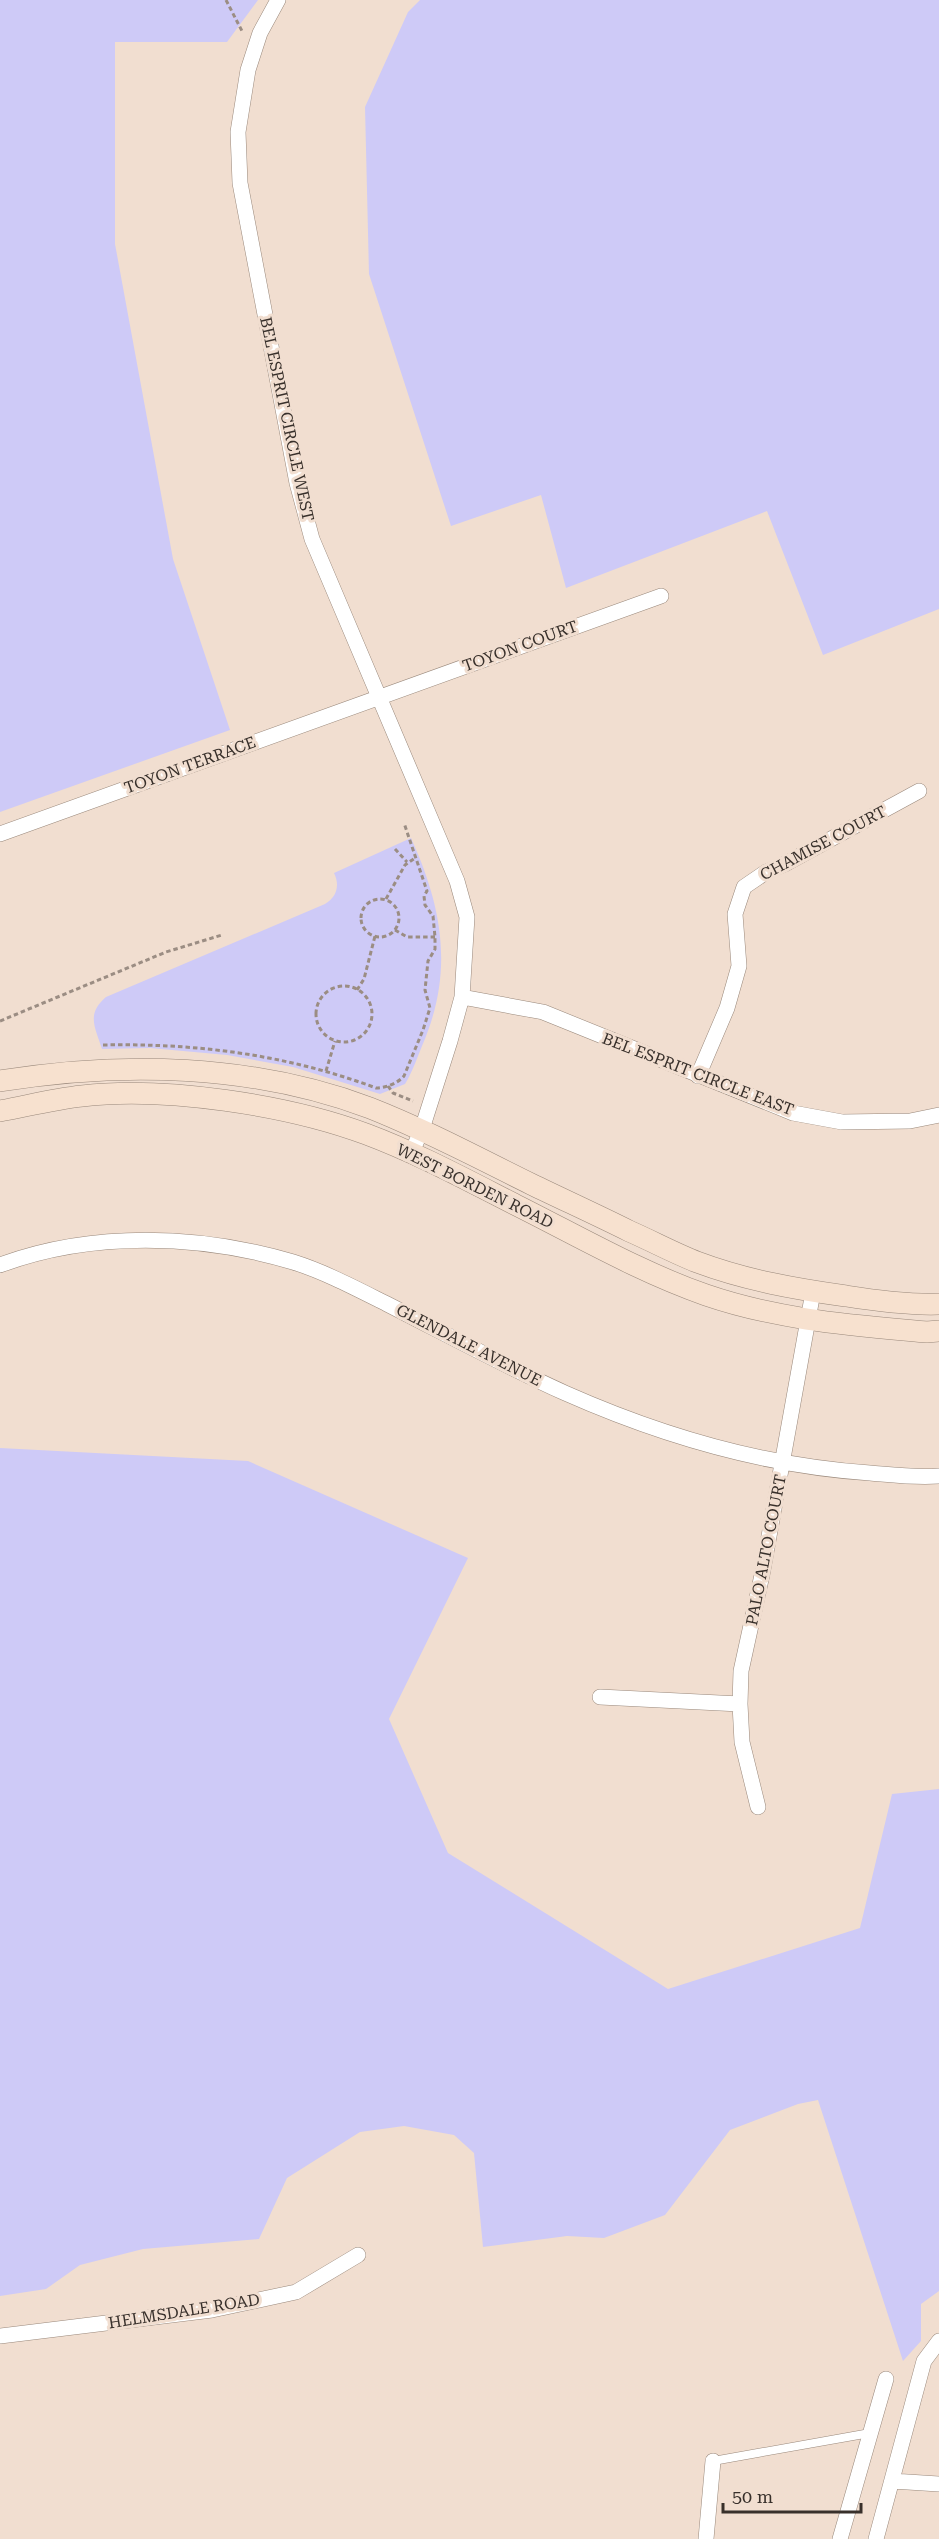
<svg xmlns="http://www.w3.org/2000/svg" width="939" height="2539" font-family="'Roboto Serif',serif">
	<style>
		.green { fill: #cecaf7 }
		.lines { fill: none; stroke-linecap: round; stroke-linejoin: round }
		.service-casing { stroke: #99887b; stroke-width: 9 }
		.minor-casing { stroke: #99887b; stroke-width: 16 }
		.secondary-casing { stroke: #99887b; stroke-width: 22 }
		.path { stroke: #9b8d83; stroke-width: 3; stroke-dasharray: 4.5 3; stroke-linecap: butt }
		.service { stroke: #fff; stroke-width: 8 }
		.minor { stroke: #fff; stroke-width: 15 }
		.secondary { stroke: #f7e1cf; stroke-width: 21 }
		.labels { text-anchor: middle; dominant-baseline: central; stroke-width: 6; stroke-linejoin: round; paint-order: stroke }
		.street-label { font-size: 16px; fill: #38302b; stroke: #f1ded0 }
	</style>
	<rect width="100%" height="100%" fill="#f1ded0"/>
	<path class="green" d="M0,0H258L227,42H115V244L173,559L230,730L0,812Z
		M420,0H939V609L823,655L767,511L566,588L541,495L451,526L369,274L365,107L408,12Z
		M411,838C443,909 454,972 422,1046C417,1058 412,1073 405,1084L380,1094L293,1067L227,1055L150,1048L102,1049C95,1027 86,1014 106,997L325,904C337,897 340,885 334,873Z
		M0,1448L248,1461L468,1558L389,1719L448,1853L668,1989L860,1928L892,1794L939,1789V2291L921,2304V2341L903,2361L818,2100L798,2104L730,2130L665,2215L604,2238L567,2236L483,2247L474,2153L454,2135L404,2126L360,2132L287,2178L259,2239L143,2249L80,2265L46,2289L0,2296Z"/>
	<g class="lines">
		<defs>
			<path id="service" d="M713,2461L870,2433"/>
			<path id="minor" d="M278,0L260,33L248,70L238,132L240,183L297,483L312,539L457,881L467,917L462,997L450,1041L422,1129L411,1154
				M0,834L661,596
				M462,997L543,1012L793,1113L842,1122L910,1121L939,1115
				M698,1076L727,1008L739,966L735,914L744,887L766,872L785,864L919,791
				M0,1265C92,1231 199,1234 293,1262C325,1272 357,1289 387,1304C446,1334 505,1366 565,1393C662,1436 764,1466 870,1473C893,1475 916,1478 939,1476
				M600,1697L740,1704
				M758,1807L742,1742L740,1704L741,1671L762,1575L813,1292
				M0,2336L212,2310L296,2292L358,2255
				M892,2481L939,2484
				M706,2539L713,2461
				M840,2539L886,2379
				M876,2539L924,2361L939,2341"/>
			<path id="secondary" d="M0,1081C122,1061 253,1064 370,1108C426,1130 478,1158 531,1184C564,1200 597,1215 629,1231C652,1241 674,1253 697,1262C745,1280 795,1289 846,1296C877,1301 907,1305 939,1304
				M0,1111C27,1106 54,1099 82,1096C164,1086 288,1105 366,1134C417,1153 467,1180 516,1205C578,1236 640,1272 706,1295C779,1320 851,1325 927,1332L939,1331"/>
		</defs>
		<use href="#service" class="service-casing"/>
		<use href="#minor" class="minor-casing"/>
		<use href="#secondary" class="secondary-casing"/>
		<path class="path" d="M226,0L243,33
			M395,849L407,862
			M361 918a19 19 0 1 1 38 0a19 19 0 1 1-38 0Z
			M386,899L405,865L415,858
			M395,930L407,937H435
			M316 1014a28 28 0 1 1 56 0a28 28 0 1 1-56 0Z
			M357,990L364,979L375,936
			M0,1021L166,952L222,935
			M103,1045C197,1043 288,1055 376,1088C386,1088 398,1083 404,1076L423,1030L430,1008L425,990L428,961L435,949V937L433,916L425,905L424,896L427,891L404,823
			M326,1071L335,1041
			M388,1086L393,1093L413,1101"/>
		<use href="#service" class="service"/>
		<use href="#minor" class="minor"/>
		<use href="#secondary" class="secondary"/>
	</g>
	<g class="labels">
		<g class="street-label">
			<text transform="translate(287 419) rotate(78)">BEL ESPRIT CIRCLE WEST</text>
			<text transform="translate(520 646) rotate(-20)">TOYON COURT</text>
			<text transform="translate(190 765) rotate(-20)">TOYON TERRACE</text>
			<text transform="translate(823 843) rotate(-28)">CHAMISE COURT</text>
			<text transform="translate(698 1074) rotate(21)">BEL ESPRIT CIRCLE EAST</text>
			<text transform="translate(475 1186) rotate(26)">WEST BORDEN ROAD</text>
			<text transform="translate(469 1345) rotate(27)">GLENDALE AVENUE</text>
			<text transform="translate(766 1550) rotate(-79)">PALO ALTO COURT</text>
			<text transform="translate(184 2311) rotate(-9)">HELMSDALE ROAD</text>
		</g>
	</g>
	<path d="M723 2503v9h138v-9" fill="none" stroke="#38302b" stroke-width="3"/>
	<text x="732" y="2503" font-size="18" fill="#38302b" stroke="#f1ded0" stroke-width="4.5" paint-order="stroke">50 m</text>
</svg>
